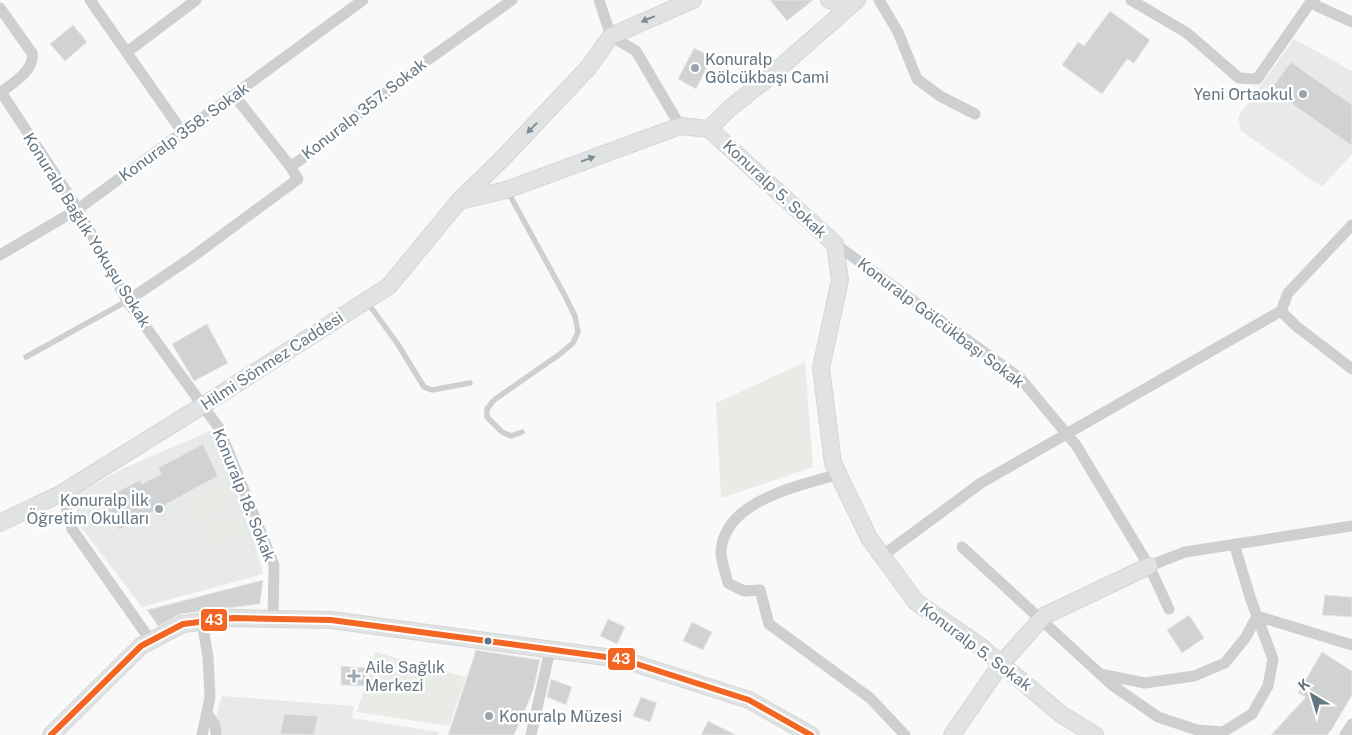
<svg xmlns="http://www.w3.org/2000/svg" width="1352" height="735" font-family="'Public Sans',sans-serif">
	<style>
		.built { fill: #e8e9e9 }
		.green { fill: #e8ebe6 }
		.building { fill: #d0d2d3; stroke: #e8e8e8 }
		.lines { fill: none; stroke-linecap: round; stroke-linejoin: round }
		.secondary-casing { stroke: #d5d6d7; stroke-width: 18 }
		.lane { stroke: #cecfd0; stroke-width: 5.5 }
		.street { stroke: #cecfd0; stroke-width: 11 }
		.secondary { stroke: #e1e2e2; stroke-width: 16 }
		.bus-1-casing { stroke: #fff; stroke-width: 10 }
		.bus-1 { stroke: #f26522; stroke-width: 6 }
		.oneway { fill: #7e8c96 }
		.poi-dot { fill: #99a4ac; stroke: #fff; stroke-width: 2 }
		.bus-dot { fill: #657683; stroke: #fff; stroke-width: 2 }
		.labels { text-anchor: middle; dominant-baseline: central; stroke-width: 5; stroke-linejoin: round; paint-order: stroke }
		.poi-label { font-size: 16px; fill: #657683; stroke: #fff; text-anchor: start }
		.street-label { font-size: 16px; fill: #657683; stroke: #fff }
		.line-badge { stroke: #fff; stroke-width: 2 }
		.badge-label { font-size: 14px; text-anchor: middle; font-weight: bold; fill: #fff }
	</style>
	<rect width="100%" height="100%" fill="#f9f9f9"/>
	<path class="built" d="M1294,39L1352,71V154L1322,187L1241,131L1238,117Z
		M212,430L253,537L263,574L142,607L78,523L75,495L122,469Z
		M222,696L354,706L352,718L439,732L438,735H211Z"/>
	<path class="green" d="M805,362L813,467L721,498L716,403Z
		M225,482L235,506L191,526L180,502Z
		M237,512L246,533L213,547L204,527Z
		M375,652L466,677L449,726L357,712Z"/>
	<path class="building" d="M770,0H813L787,21Z
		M1110,11L1150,40L1134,63L1127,59L1102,94L1062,65L1078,42L1084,46Z
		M73,25L87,42L65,61L50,44Z
		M694,48L712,57L696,89L678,79Z
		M1291,62L1352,105V146L1271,89Z
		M207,324L228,363L194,381L172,344Z
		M203,444L218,476L119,530L105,504L117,497L115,493L140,480L142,484L161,474L158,468Z
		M263,580L260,604L181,614L158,626L147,610Z
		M1325,595L1352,597V617L1322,615Z
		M1189,615L1204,638L1182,653L1167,630Z
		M608,619L625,627L617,644L600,636Z
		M692,622L712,632L703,650L683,641Z
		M476,650L540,660L533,691L514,735H448Z
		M1322,652L1352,671V695L1332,729L1327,735H1271L1306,697L1298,693Z
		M341,666L367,668L366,686L341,685Z
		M551,679L572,687L566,705L547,697Z
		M641,697L657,703L650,722L633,716Z
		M284,714L318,716L314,735L280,734Z
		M708,721L736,735H701Z"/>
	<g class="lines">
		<defs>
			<path id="secondary" d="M829,0L849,6
				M709,129L835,244L840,280L821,368L833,463L869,538L916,602L980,646L1062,715L1095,735
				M709,129L730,108L768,78L857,0
				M459,201L506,190L680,126L709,129
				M0,523L62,493L202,406L389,286L459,201L503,158L588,68L611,36L693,0
				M51,735L141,646L183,624L233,618L331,620L621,659L749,700L811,735
				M952,735L1001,664L1044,616L1149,566"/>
		</defs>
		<use href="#secondary" class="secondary-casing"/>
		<path class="lane" d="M508,192L564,294L575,316L578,332L573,343L560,354L494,400L487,409V417L502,432L511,436L522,432
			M367,302L397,343L424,387L432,390L470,383
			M26,357L127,301"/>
		<path class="street" d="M90,0L183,133
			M599,0L611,36L636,51L680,126
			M879,0L898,32L917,79L940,96L975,114
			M1131,0L1187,33L1239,78L1257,79L1312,0
			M1313,0L1317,6L1352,22
			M0,8L32,53C35,70 13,83 0,93
			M127,52L196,0
			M1,92L78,209L127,301L219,428L274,565L273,619
			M234,95L290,166L299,161L422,64L512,0
			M1352,225L1288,293L1281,311L1296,326L1352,369
			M835,244L1020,378L1076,445L1149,566L1169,609
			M0,255L78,209L363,0
			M127,301L191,258L298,179L290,166
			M839,474C799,486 724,500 721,552C721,562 726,573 728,583L744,591L760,590L769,624L870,698L905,735
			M62,493L72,529L151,641
			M962,547L1112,685L1158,717L1197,730L1223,732L1252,714L1268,686L1273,659L1251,600L1234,544
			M882,556L981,483L1281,311
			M1149,566L1185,552L1352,526
			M202,622L208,657L210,697L202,735
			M1100,674L1145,683L1194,676L1225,663L1246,637L1257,616L1352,645
			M207,713L215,725L216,735
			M531,735L550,650
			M1345,735L1352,724"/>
		<use href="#secondary" class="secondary"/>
		<defs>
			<path id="bus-1" d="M51,735L141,646L183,624L233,618L331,620L621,659L749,700L811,735"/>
		</defs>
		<use href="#bus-1" class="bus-1-casing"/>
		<use href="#bus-1" class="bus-1"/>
	</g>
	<defs><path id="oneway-solid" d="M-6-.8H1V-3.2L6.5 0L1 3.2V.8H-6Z" transform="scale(1.25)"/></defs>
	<g class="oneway">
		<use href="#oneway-solid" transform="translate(648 19) rotate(157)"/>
		<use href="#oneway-solid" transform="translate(532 128) rotate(134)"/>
		<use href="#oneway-solid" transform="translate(588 159) rotate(-20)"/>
	</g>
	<g class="poi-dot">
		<circle cx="695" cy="68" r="5"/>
		<circle cx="1303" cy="94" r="5"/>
		<circle cx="159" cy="509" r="5"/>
		<path d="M351.5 668.5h5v5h5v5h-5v5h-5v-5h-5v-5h5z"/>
		<circle cx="489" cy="716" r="5"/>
	</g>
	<circle class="bus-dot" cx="488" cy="641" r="4.5"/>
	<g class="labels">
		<g class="poi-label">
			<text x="705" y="59">Konuralp<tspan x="705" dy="18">Gölcükbaşı Cami</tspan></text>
			<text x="1293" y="94" text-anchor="end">Yeni Ortaokul</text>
			<text x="149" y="500" text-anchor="end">Konuralp İlk<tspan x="149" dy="18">Öğretim Okulları</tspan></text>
			<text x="365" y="667">Aile Sağlık<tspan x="365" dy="18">Merkezi</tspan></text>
			<text x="499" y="716">Konuralp Müzesi</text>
		</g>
		<g class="street-label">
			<text transform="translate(364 109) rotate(-38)">Konuralp 357. Sokak</text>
			<text transform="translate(184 132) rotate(-36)">Konuralp 358. Sokak</text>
			<text transform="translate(775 189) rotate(43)">Konuralp 5. Sokak</text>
			<text transform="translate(87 230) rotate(58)">Konuralp Bağlık Yokuşu Sokak</text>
			<text transform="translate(941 323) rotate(37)">Konuralp Gölcükbaşı Sokak</text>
			<text transform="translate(272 361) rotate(-33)">Hilmi Sönmez Caddesi</text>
			<text transform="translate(244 495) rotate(68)">Konuralp 18. Sokak</text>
			<text transform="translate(976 647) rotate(37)">Konuralp 5. Sokak</text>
		</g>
	</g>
	<g class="line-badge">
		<rect x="200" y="608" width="28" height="24" rx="5" fill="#f26522"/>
		<rect x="607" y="647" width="29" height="24" rx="5" fill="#f26522"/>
	</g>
	<g class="badge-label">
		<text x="214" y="625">43</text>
		<text x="621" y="664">43</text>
	</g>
	<g transform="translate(1312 695) rotate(322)" stroke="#ffffff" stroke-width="4" paint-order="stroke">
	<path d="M0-4L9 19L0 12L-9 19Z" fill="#657683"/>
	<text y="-8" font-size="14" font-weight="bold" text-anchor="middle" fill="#657683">K</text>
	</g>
</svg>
